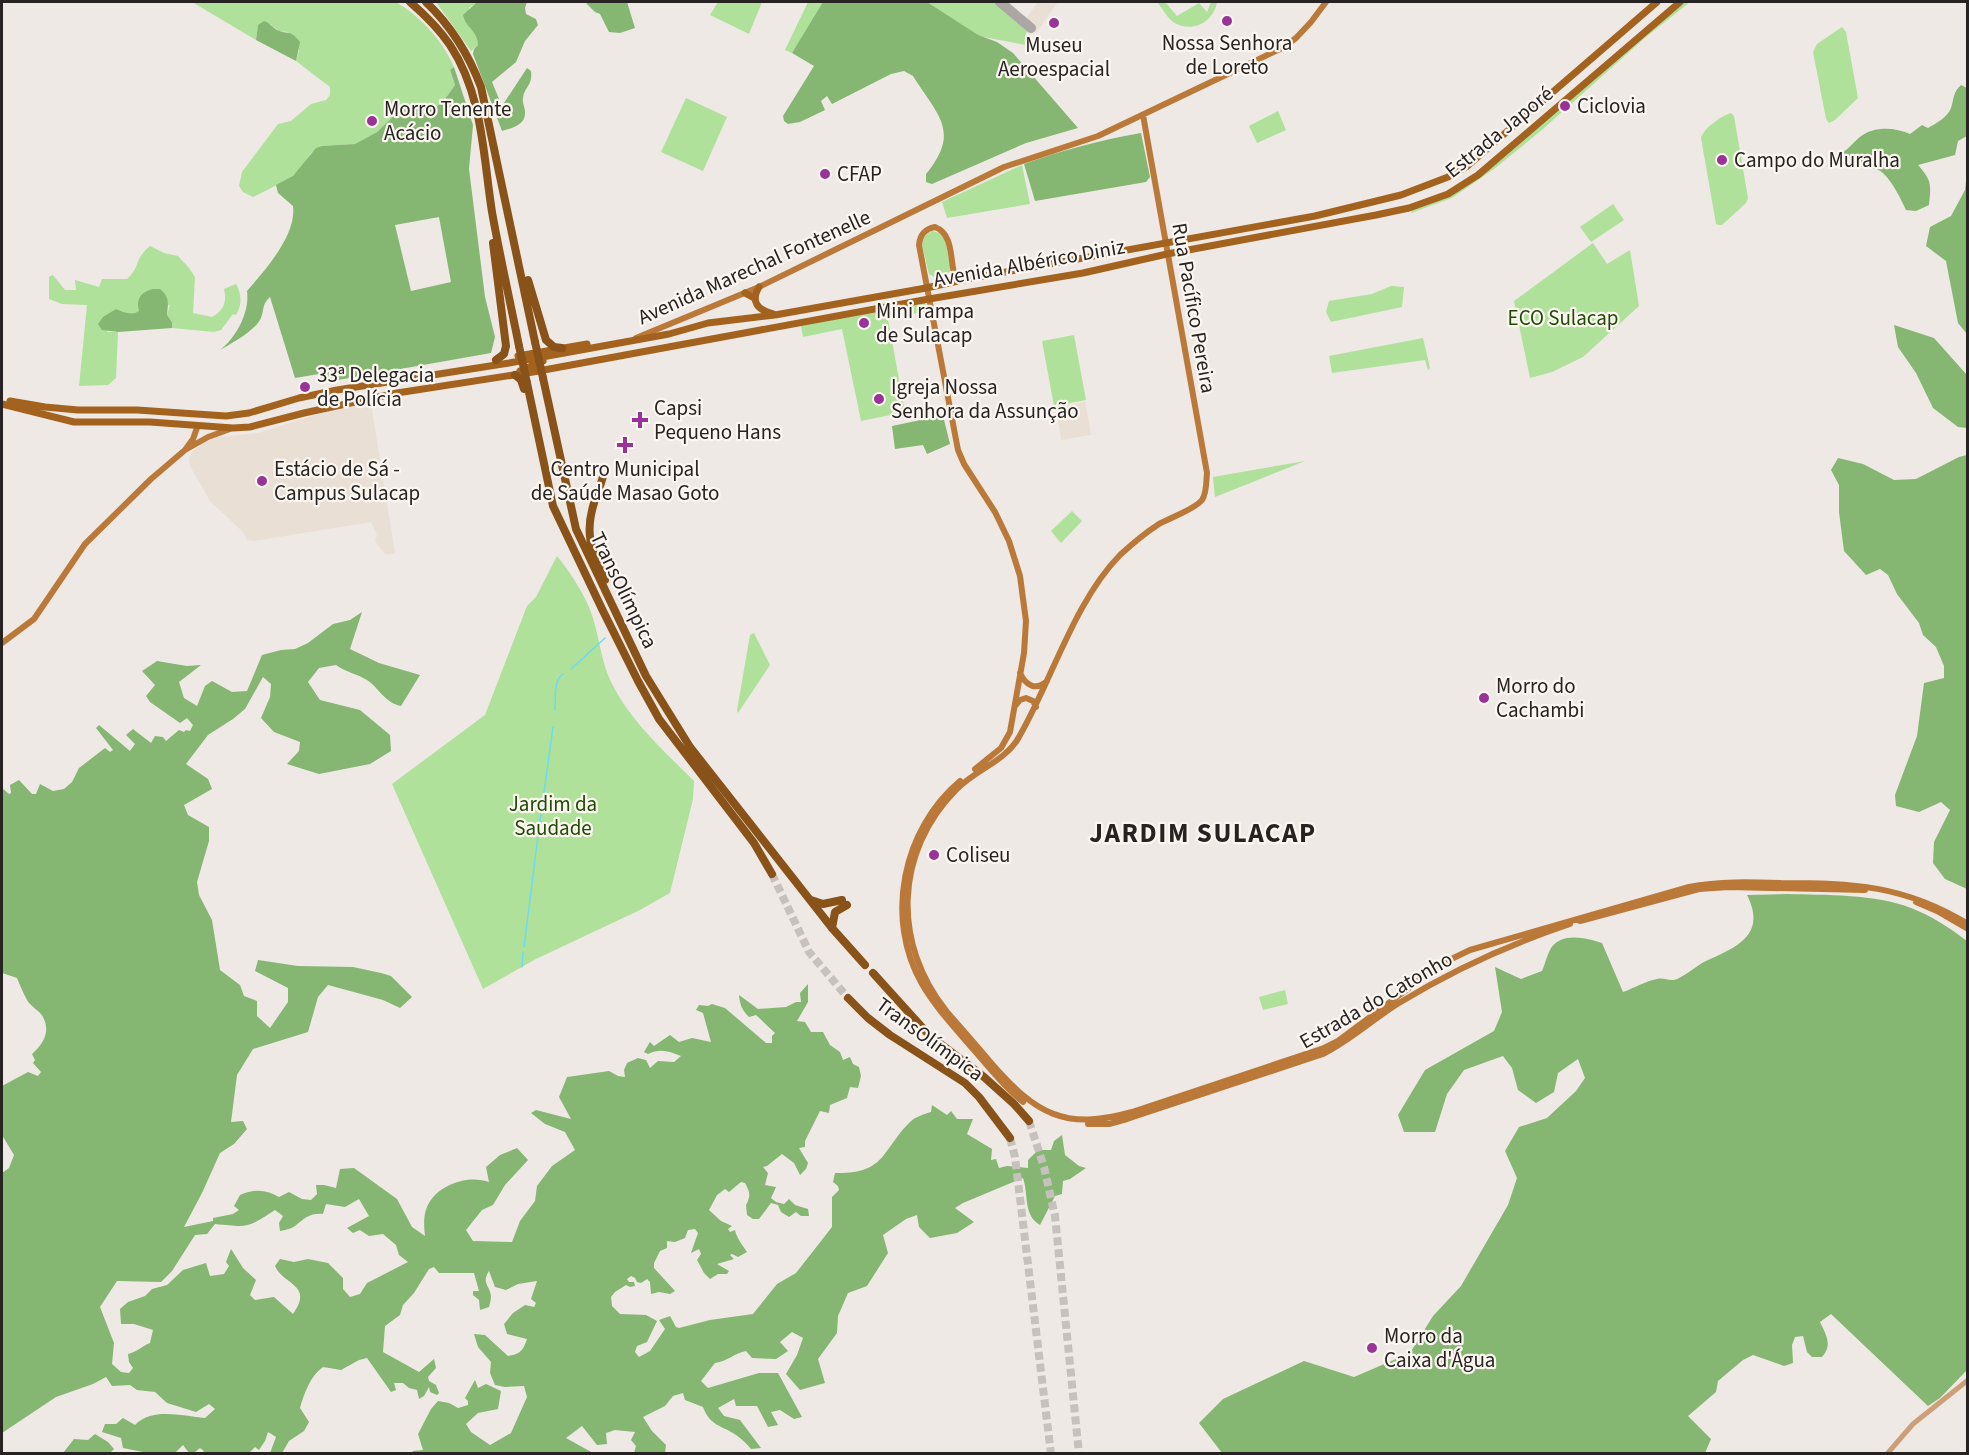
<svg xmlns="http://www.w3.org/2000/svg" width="1969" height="1455" font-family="'Source Sans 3',sans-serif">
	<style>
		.built { fill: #eadfd4 }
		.green { fill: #afe19b }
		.forest { fill: #85b672; fill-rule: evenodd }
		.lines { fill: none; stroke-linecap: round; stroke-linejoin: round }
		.stream { stroke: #6adcf4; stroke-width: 1.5 }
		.taxiway { stroke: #aca7a4; stroke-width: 10 }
		.motorway-tunnel { stroke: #c6c1bd; stroke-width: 8; stroke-dasharray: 8 4; stroke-linecap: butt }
		.tertiary { stroke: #cd9f78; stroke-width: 5 }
		.secondary { stroke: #bb7939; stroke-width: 6 }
		.primary { stroke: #a3631f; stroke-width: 7 }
		.motorway { stroke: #895218; stroke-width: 8 }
		.motorway-bridge { stroke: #895218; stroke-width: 8 }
		.poi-dot { fill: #9a3397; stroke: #fcf6f1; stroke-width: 2 }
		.labels { text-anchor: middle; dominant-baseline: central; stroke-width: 4.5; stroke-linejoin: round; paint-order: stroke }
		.poi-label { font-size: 21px; fill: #262322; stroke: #fcf6f1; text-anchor: start }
		.street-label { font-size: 21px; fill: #262322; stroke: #fcf6f1 }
		.park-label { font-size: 21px; fill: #1e4c02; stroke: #fcf6f1 }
		.district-label { font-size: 27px; font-weight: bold; letter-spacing: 1.5px; fill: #262322; stroke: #fcf6f1 }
	</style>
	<rect width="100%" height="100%" fill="#eee9e4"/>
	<path class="built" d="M1038,2H1058L1036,33L1022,24Z
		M1085,402L1091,435L1061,440L1056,407Z
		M371,404L395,553L386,555L377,544L375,539L377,535L371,522L254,541L247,540L244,533L210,501L191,468L189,461L191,453L206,441L219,437L258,433L322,413Z"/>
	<path class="green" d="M192,2H396C421,17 443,41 454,67L450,71L455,85L443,102L436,107L429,110L412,107L400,110L377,132L355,144L322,146L311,153L303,166L291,178L253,197L243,192L239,186L242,172L278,124L291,121L311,104L326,100L330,95V87L296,61L299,50L288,32L279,31L270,24L258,25L256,40Z
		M436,2H477L469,8L470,28C476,33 478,36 478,45L471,51Z
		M718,2H762L749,34L710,15Z
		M808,2H823L808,30L792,53L785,50Z
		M927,2H995L1029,29L1025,35L1026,45L978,36Z
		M1157,2H1165L1177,16L1199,3L1207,12L1211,2H1217C1214,22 1191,35 1172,21C1166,16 1162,8 1157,2Z
		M1683,2H1690L1646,37L1543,129L1494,169L1452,198L1411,213V210L1452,195Z
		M1842,27L1846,32L1858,98L1835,120L1829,123L1826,119L1813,52L1817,44Z
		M686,98L727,117L703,171L661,152Z
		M1278,111L1286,130L1257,143L1249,126Z
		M1731,113L1734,116L1748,198L1746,203L1722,225H1718L1716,224L1701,138C1704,128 1721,116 1731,113Z
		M1022,165L1030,204L947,218L942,202Z
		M1613,204L1624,220L1591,242L1580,227Z
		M932,231L940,233L945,240L951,269L948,274L934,277L929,274L922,245L923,237Z
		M1593,243L1607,264L1630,250L1639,306L1583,357L1552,372L1530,378L1514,301Z
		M150,246L164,253L178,256L189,268L195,277L193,313L212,317C224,310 227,302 224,289L236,284C242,294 242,305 236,315L233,314L221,330L214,332L172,328V322L167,315L170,305L129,314L116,309L107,332H118L116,378L108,385L79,386L87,305L62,304L49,299V277L53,275L65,290H76L75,280L99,287L102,279H127C141,266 134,259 150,246Z
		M1391,286L1404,287L1402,307L1331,322L1326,312L1329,301L1372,294Z
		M925,302L927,311L888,319L905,412L861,421L842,329L803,337L801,326Z
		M1074,335L1086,400L1054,406L1042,341Z
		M1423,338L1430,368L1428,370L1425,360L1332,373L1329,356Z
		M1305,461L1215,497L1213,477Z
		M1072,511L1082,521L1061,543L1051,531Z
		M557,556C570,572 581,589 589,607C599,631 600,659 611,682C630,721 664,751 694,781L693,799L670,893L640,910L536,959L483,989L392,784L485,715L527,606L536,597Z
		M754,633L770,665L738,713L737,710L750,635Z
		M1285,990L1288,1004L1263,1010L1259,997Z"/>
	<path class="forest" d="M477,2H527L525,8L526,14L536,19L538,25L525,41L516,62L492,82L502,106L527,68L531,71C533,86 524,87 523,98C522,103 525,107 525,112C526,125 512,128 502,131L473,54L474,49L478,45C478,31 466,28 463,15Z
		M585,2H627L635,28L620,33L609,32L600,14L595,12Z
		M823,2H927L978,35L997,42L1013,53L1078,128L1026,143L932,184L926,182V174C961,131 938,116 913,76L904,71L891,74L832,104L827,96L821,101L825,110L800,122L788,124L784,121L783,116L814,66L792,53Z
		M264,21C270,23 272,27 277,30C288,35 290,29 300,42L296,61L256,40L258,25Z
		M454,67L473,125L469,169L485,297L495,337L491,353L321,383L319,374L295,378L270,297C261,306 265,308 261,318C256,330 232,343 220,350C237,337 250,311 247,291C265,270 297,235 293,206L278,193L276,185L293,176L316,148L322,146L355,144L377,132L400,110L412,107L429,110L436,107L443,102L455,85L450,70ZM439,217L451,282L411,291L395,225Z
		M1961,85L1967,88V136L1958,141L1955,155L1918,165C1932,181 1931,184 1929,205L1916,211L1906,210C1901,199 1888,172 1876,169C1860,165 1847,168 1829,162L1833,155C1845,155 1851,144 1860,137C1873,126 1895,127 1910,134L1922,125L1928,128C1935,124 1948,117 1951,108C1954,99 1953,92 1961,85Z
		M1141,133L1150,177L1146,182L1035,201L1024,164C1062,150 1101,140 1141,133Z
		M1967,173L1968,334H1967L1958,323L1946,261L1926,246L1930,227L1951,216L1965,190Z
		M153,289H160C170,297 168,304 167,315L172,322V328L118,332L102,330L98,324L103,317L116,309C123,312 132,316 139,311C136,298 141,292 153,289Z
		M1894,325L1934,338L1967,375V428L1958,427L1933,408L1916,373L1898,347Z
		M935,417L944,420L950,444L927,454L923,445L895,449L892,426Z
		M1967,455H1968L1967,889L1945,879L1933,863L1934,842L1950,810L1941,802L1919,812L1896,806L1895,795L1917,736L1924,683L1944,678V666L1936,647L1923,635L1919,623L1897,594L1888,575L1880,569L1866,575L1844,551L1839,512V485L1831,470L1838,458L1863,464L1894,480L1916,479L1959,457Z
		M362,612L350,649L379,663L420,675L401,706C385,703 379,688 367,680C357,674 346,672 336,665L319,668L308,682L320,700L360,710L390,735L391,751L370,764L319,774L287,764L299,751L300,742L274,732L261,718L270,697L271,684L263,677L245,709L233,719L208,735L186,764L208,779L212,789L184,805L188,815L209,827V841L197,882L199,895L212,920L220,970L240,985L244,996L257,1001V1016L270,1028L288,1002V988L255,971L258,960L298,966L353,967L381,973L391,976L412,997L400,1008L383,1000L328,985L318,997L308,1032L253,1049L237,1075L231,1122L243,1121L247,1129L234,1144L220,1153L202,1193L184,1227L213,1221V1218L233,1214L239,1210L234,1206L240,1195C255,1189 265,1189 279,1197L289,1192L302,1199L311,1200L317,1194L316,1185H324L336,1188L340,1169L354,1168L397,1199L412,1227L425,1236C424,1226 423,1217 427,1207C436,1185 468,1174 489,1182L486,1167L500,1155L517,1148L528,1160L505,1185L493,1205L482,1210L466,1230L473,1241L512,1242L520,1221L535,1201L537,1186L552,1166L575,1150L565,1132L545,1124L531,1113L536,1110L571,1119L559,1097L567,1077L609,1071L618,1076L625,1077L624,1070L627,1063L638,1058L646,1060L650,1068L658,1061L674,1062L681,1056C669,1051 660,1048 648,1054L644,1052L650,1042L654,1046L670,1035L679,1042L692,1038L711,1042L703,1013L696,1010L699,1005L708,1006L712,1004L725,1008L766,1043H772V1036L775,1033L756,1015L749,1017C742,1010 740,1005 739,995L758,1009L786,1007L796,1002H801L800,993L808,984V1002L797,1021L805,1022L811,1032H823L830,1045L840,1052L843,1060L850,1057L853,1064L859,1067L861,1076L858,1088L850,1087L847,1098L830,1105L829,1113L820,1111L805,1141V1147L799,1148L808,1163L806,1169L800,1175L794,1163L782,1154L767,1166L763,1167L768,1173L765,1185L776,1187L771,1198L776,1202L784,1204L789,1199L795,1205L808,1209L809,1216H801L796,1212L789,1217L781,1212L778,1205L771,1203L759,1219H753L747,1215L746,1205C751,1196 750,1192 745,1183L741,1182L729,1192L725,1189L717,1195L709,1210L721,1221L732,1226L728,1229L730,1232L735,1230C737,1239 742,1244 747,1252L738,1257L732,1254L730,1255L734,1259L717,1264L729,1271L727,1274H718L710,1279L704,1273L697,1260L701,1254L699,1249L691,1253L698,1233L695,1229L688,1230L685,1238L675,1242L667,1241V1248L660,1251L654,1263V1268L675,1291L670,1294L659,1292L651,1294L650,1282L647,1279L641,1283L637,1282L635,1278L631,1276L627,1279L629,1282H634L635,1286L630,1287L626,1285L615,1292L611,1297L612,1306L620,1314L646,1315L657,1321L647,1342L637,1346L635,1352L639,1357L650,1351L665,1329L659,1320L670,1316L676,1327L679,1328L710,1320L753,1314L777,1284L796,1273L832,1227V1197L839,1190L838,1186L833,1182L835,1173C886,1174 881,1151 910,1122C915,1117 924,1114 931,1112L932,1105L947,1115L951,1111L957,1119H973L967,1134L992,1149L991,1160L996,1159L999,1168L1007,1166L1028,1168V1160L1038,1150H1051L1054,1141L1062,1135L1065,1155L1079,1166L1086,1168L1070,1179L1063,1181L1062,1194L1055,1196L1040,1225C1023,1215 1029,1196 1023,1178L963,1203L955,1208L974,1222L957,1233L930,1238L919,1227L917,1215L906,1219L883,1235L888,1253L867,1286L848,1293L838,1316L837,1333L818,1359L825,1383L800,1390L786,1374L797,1355L803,1338L792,1332L780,1342L788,1351L776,1359L752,1358L746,1351C733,1354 728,1361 715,1363L701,1381L708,1388L759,1373H778L802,1417L794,1419L780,1410L771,1412L778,1425L768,1427L757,1406H736L734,1399L718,1408L724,1416L740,1420L761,1448L751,1449C747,1444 742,1439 736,1435C721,1425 710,1426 703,1407L685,1400L683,1393L673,1396L665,1406L643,1417L652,1431L666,1445L665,1453H634L636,1446L631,1440L635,1432L615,1430L606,1433L607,1444L597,1445L582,1426L566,1438L593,1453H414L412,1451L423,1450L418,1434L431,1409L438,1401L449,1403L458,1408L468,1405V1401L465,1398L475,1380L478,1388L486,1384L501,1391L498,1409L478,1413L466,1424L471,1432L490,1445L511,1433L527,1397L524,1386L505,1387L495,1385L490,1373L491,1362L478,1347L474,1334L485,1335L508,1356C520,1354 523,1351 527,1339L507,1334L504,1324L513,1313L525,1305L534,1307L536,1303L531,1299L537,1281L518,1284L506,1290L495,1287L489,1271C481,1283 490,1286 491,1296C491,1300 490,1303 489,1307L480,1310L479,1300L473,1295V1291H479L474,1273H439L434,1267L429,1269L414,1293L403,1305L400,1315L385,1326L383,1352L419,1372L434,1359L436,1368L428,1377L429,1381L436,1385L439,1393L437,1395L430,1392L429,1387L424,1396L419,1399L417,1390L409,1388L403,1383H394L396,1390L391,1392L367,1358L359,1360L341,1370L323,1367C310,1376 304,1394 300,1408L309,1422L304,1431L289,1441L282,1453H270L276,1437L268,1432L265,1441L259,1450L255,1447L249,1453H202L204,1451L200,1448L194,1453H189L183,1445L175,1453H148L123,1448L121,1438L102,1432L105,1424H116L123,1418L135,1425C152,1407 183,1416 205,1418L215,1409L209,1404L196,1412L167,1403L155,1392L137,1390L130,1385L112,1386L106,1377L93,1384L56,1397L2,1433V1173L9,1168L14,1155L2,1135V1086L28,1072L38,1076L41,1072L33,1063L35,1060L32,1054C43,1044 51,1032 43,1017C40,1011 31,1007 27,1000C23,993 20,985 17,978L2,973V788L9,794L11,793L10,785L19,780L32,794H36L40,784L53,791L64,789L72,782L79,768L105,748L110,752L113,750L96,728L99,725L130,751L135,744L126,735L133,729L151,743L155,736L163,737L166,741L179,730L184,732L186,730L190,731L193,725L187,718L180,723L150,702L146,696L155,685L142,671L157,661L187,666L201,665L179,682L184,698L197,706L205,686L212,681L232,692L247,691L262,655L281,650L295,649L308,643L333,624L350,620ZM359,1199L369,1216L347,1228L353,1233L360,1230L369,1236L383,1234L396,1245L399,1255L408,1262L367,1283L360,1294L350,1297L343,1289V1278L328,1263L308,1259L294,1262L280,1259L275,1266C283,1285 314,1284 293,1314L274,1297L255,1300L250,1295L256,1280L243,1268L231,1249L226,1262L229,1266L224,1274L210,1276L206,1263L183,1270L167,1285L152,1289L145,1296L128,1302L120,1309L121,1324H134L153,1330L150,1343C142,1346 137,1352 128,1354L129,1362L133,1368L129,1373L121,1372L112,1364L114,1343L100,1307L117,1281L161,1282L172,1271L195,1235L207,1234L215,1224C248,1227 246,1229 275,1210L283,1216L279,1223L280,1231C285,1230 291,1229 295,1226C305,1218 310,1213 323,1214L326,1204L345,1207Z
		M1787,894C1825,895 1876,894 1911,908C1932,916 1950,928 1967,941V1370L1940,1398L1928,1406L1831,1314L1820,1322C1826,1335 1833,1345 1822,1357H1812L1807,1352L1803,1336L1795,1337L1792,1345L1793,1363L1784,1366L1753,1355L1743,1360L1718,1381L1716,1392L1688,1416L1711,1439L1705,1453H1222L1199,1423L1223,1399L1304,1361L1354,1377L1410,1353L1433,1316L1461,1286L1508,1205L1517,1178L1505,1151L1519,1127L1547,1118L1576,1091L1585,1078L1578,1059L1558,1073L1554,1092L1536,1103L1518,1090L1512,1068L1503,1056L1464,1070L1447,1094L1435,1132H1404L1398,1115L1425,1070L1494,1031L1502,1012L1495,967L1521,979L1542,971C1545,964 1547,955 1551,948C1562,932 1586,938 1602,943L1623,992C1634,988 1646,981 1657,979C1665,977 1671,983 1679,978C1687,974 1694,968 1702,963C1734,948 1768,937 1747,895Z
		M95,1434L108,1442L114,1449L110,1453H63L74,1439L88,1440Z"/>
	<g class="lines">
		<path class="stream" d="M571,669L605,638
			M555,710C556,698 553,681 563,674
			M540,822L553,727
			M524,947L539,828
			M522,967L523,952"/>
		<path class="taxiway" d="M1000,2L1031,28"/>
		<path class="motorway-tunnel" d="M772,874L809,952L848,998
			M1029,1121L1044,1167L1055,1216L1079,1454
			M1010,1138L1015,1157L1051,1454"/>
		<path class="tertiary" d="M1887,1454L1913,1424L1968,1380"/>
		<path class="secondary" d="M1143,115L1207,473C1206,481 1207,493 1202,500C1195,509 1170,518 1159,524C1145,533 1132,544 1120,555C1074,602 1052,680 1019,737C1006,761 975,770 957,789C894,852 892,944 947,1012C962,1029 977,1046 992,1064C1036,1114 1065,1131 1132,1112L1324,1048L1338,1041L1441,964L1470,950L1689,887C1719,881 1750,882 1781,883C1853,883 1904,885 1968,924
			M967,279L954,273C950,257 953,234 935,227C925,229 920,234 919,245L958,450L964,464L995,512L1009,541L1020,576L1026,621L1024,653L1010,732L1001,748L975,769
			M636,338L759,287L1004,167L1098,136L1255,61L1284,47L1296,38L1311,22L1326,2
			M185,450L208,437L230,429
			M2,643L34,619L85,544L151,479L185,450L193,439L198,425
			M1020,673C1026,686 1036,691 1047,681
			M1016,705L1020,700L1026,698L1033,701L1036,707
			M960,781C903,829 884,918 922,984C936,1008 955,1028 973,1049C989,1067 1004,1087 1023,1102
			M1916,902L1937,911L1968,929
			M1580,921L1699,889L1729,887L1865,890
			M1088,1124H1109L1127,1119L1323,1054C1351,1040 1373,1019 1399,1003C1453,970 1510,944 1570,924"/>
		<path class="primary" d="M759,287C750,302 758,310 773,314
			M745,293L754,298
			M518,356L587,344
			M520,371L543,361
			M10,401L45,407L78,410H137L226,416L249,413L299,398L337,390L509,363L669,334L708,323L775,315L926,288L967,279L1315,216L1401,195L1448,177L1466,167L1657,2
			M2,404L74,422H150L233,428L250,427L304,413L397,393L533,372L929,299L1083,273L1167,254L1376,215L1409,208L1448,194L1478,175L1680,2"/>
		<path class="motorway" d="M410,2C425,15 439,29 450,45C483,95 483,155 492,212C500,257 510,301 519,346
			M426,2C450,25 469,55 481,87L535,342
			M493,243L506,346L504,354L496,360
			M528,280L546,340L554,347L562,348
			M515,375L521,380L524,389
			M543,378L576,529L646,676L690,747L832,928L865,965
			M527,383L553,506L603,611L638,681L659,719L754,843L772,874
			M603,476C601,485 597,494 594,503C584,535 592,550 605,580
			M811,900L823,904L842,900
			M832,928L835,912L847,905
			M873,973L930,1036L984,1077L1014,1104L1029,1121
			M848,998L868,1018L890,1035L965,1083L979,1097L1010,1138"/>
		<path class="motorway-bridge" d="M535,342L543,378
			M519,346L527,383"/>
	</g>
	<g class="poi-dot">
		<circle cx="1227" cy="21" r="6"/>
		<circle cx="1054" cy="23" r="6"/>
		<circle cx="1565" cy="106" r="6"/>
		<circle cx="372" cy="121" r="6"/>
		<circle cx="1722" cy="160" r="6"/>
		<circle cx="825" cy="174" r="6"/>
		<circle cx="864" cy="323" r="6"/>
		<circle cx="305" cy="387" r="6"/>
		<circle cx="879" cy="399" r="6"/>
		<path d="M637 411h6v6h6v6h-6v6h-6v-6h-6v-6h6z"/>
		<path d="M622 436h6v6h6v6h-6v6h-6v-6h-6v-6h6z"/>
		<circle cx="262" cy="481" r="6"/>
		<circle cx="1484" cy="698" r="6"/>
		<circle cx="934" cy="855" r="6"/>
		<circle cx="1372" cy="1348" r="6"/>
	</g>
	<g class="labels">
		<g class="poi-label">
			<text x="1227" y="43" text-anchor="middle">Nossa Senhora<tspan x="1227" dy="24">de Loreto</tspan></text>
			<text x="1054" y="45" text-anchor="middle">Museu<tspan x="1054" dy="24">Aeroespacial</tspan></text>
			<text x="1577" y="106">Ciclovia</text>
			<text x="384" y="109">Morro Tenente<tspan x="384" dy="24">Acácio</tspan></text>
			<text x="1734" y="160">Campo do Muralha</text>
			<text x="837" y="174">CFAP</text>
			<text x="876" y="311">Mini rampa<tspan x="876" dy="24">de Sulacap</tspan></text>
			<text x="317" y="375">33ª Delegacia<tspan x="317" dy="24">de Polícia</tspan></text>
			<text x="891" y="387">Igreja Nossa<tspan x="891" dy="24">Senhora da Assunção</tspan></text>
			<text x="654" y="408">Capsi<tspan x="654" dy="24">Pequeno Hans</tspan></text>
			<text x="274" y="469">Estácio de Sá -<tspan x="274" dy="24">Campus Sulacap</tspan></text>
			<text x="625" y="469" text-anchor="middle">Centro Municipal<tspan x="625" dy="24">de Saúde Masao Goto</tspan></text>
			<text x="1496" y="686">Morro do<tspan x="1496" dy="24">Cachambi</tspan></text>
			<text x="946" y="855">Coliseu</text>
			<text x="1384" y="1336">Morro da<tspan x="1384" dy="24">Caixa d'Água</tspan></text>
		</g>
		<g class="street-label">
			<text transform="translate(1499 132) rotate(-39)">Estrada Japoré</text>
			<text transform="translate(1029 263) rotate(-10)">Avenida Albérico Diniz</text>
			<text transform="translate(754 267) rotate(-24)">Avenida Marechal Fontenelle</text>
			<text transform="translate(1194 308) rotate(80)">Rua Pacífico Pereira</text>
			<text transform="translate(624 590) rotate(64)">TransOlímpica</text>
			<text transform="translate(1376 1000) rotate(-30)">Estrada do Catonho</text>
			<text transform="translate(930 1039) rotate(36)">TransOlímpica</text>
		</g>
		<g class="park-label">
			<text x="1563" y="318">ECO Sulacap</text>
			<text x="553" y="804">Jardim da<tspan x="553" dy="24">Saudade</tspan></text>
		</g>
		<g class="district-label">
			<text x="1203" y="833">JARDIM SULACAP</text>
		</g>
	</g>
	<rect width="1969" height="1455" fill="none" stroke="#262322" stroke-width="6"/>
</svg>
